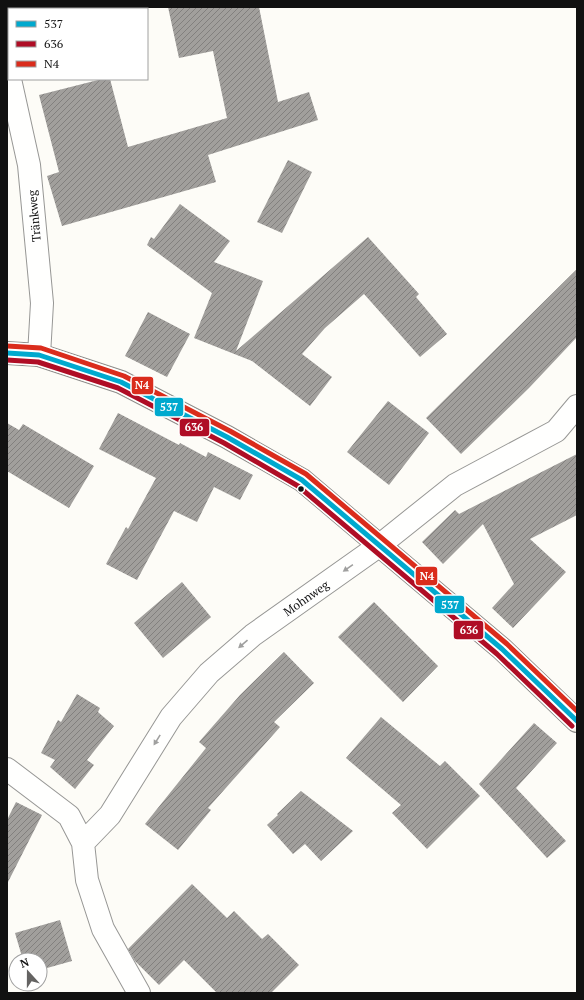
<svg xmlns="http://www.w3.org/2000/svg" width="584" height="1000" font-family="'PT Serif',serif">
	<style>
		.building { fill: url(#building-hatch) }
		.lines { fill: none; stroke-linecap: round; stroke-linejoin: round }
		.street-casing { stroke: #979795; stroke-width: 24 }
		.secondary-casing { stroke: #8e8d8b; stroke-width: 24 }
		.street { stroke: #fffffe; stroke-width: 22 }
		.secondary { stroke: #f6f4eb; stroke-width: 22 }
		.bus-1-casing { stroke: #fff; stroke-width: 8 }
		.bus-2-casing { stroke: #fff; stroke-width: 8 }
		.bus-3-casing { stroke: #fff; stroke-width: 8 }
		.bus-1 { stroke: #00a9ce; stroke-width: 5 }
		.bus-2 { stroke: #af0d25; stroke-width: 5 }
		.bus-3 { stroke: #da2c1c; stroke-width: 5 }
		.oneway { fill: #a0a09f }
		.bus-dot { fill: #111; stroke: #fff; stroke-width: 1.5 }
		.labels { text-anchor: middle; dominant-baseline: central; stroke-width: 4; stroke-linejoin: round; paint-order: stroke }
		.street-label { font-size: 12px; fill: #111; stroke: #fff }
		.line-badge { stroke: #fff; stroke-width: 1.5 }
		.badge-label { font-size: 11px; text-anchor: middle; font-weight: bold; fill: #fff }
	</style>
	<defs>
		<pattern id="building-hatch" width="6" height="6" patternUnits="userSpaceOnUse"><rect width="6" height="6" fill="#a19f9c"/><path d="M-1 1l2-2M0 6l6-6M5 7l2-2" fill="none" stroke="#82807e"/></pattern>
	</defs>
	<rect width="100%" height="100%" fill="#fdfcf7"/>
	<path class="building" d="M168,7H259L278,102L309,92L318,120L208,155L216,182L62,226L47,176L59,172L39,95L102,79H110L128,147L227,118L213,51L179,58Z
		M288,160L312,172L282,233L257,222Z
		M180,204L230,241L214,262L263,281L236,351L368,237L419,294L416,297L447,334L420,357L364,294L325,328L302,354L332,377L310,406L252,361L194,338L212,293L147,245L151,237L154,239Z
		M577,269V337L529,388L461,454L426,418Z
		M148,312L190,334L167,377L125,356Z
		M388,401L429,433L389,485L347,452Z
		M118,413L179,445L180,443L206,457L208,452L253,475L240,500L214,487L197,522L174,511L137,580L106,564L126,527L128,529L156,478L99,449Z
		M7,423L19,430L23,424L94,466L69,508L7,471Z
		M577,454V515L530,539L566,572L513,628L492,608L514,584L483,524L443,564L422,542L455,510L459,514Z
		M182,582L211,617L163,658L134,623Z
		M374,602L438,666L403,702L338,637Z
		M284,652L314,683L274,722L280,727L208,808L211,810L178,850L145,824L206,748L199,742L240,695Z
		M77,694L100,708L98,712L114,726L87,760L94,765L75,789L50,767L55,760L41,753L58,720L61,722Z
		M381,717L440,766L445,761L480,796L427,849L392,813L401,805L346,758Z
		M534,723L557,743L516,788L566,841L547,858L479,784Z
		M301,791L353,831L321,861L305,844L293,854L267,825L278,815L277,814Z
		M16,802L42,815L7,884V820Z
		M192,884L227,918L234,911L262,939L268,934L299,965L271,993H217L184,960L159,985L135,961L128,949Z
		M60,920L72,961L40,970V960H23L15,933Z"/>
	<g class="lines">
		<defs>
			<path id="street" d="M10,79L29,165L42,303L39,355
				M7,769L69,816L83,843L87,880L103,929L139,993
				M83,843L110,815L171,717L209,673L253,635L380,545L455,485L556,431L577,406"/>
			<path id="secondary" d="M7,353L39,355L121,382L227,437L302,480L502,649L577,721"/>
		</defs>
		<use href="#street" class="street-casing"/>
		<use href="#secondary" class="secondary-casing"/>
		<use href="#street" class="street"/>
		<use href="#secondary" class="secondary"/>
		<defs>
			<path id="bus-1" d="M7,353L39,355L121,382L227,437L302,480L502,649L577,721"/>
			<path id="bus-2" d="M7,360L38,362L118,388L224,443L298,486L497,654L572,726"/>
			<path id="bus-3" d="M7,346L41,348L124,376L230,431L306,474L507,644L577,711"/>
		</defs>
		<use href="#bus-1" class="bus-1-casing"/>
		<use href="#bus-2" class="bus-2-casing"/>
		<use href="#bus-3" class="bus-3-casing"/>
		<use href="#bus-1" class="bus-1"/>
		<use href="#bus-2" class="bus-2"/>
		<use href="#bus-3" class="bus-3"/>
	</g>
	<defs><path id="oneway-solid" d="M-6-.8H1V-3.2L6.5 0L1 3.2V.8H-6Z"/></defs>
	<g class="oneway">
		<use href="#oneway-solid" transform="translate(348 568) rotate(145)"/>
		<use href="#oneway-solid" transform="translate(243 644) rotate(139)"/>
		<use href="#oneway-solid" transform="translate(157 740) rotate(122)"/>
	</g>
	<circle class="bus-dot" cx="301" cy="489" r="3.5"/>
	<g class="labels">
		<g class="street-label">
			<text transform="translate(34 216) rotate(-95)">Tränkweg</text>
			<text transform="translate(306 598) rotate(-35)">Mohnweg</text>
		</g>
	</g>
	<g class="line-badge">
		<rect x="131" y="376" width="23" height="19" rx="4" fill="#da2c1c"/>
		<rect x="154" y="397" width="30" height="20" rx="4" fill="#00a9ce"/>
		<rect x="179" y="418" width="31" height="19" rx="4" fill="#af0d25"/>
		<rect x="415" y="566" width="23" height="20" rx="4" fill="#da2c1c"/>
		<rect x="434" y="595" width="31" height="19" rx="4" fill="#00a9ce"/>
		<rect x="453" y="620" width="31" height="20" rx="4" fill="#af0d25"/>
	</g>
	<g class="badge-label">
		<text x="142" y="389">N4</text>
		<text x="169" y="411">537</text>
		<text x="194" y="431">636</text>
		<text x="427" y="580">N4</text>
		<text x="450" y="609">537</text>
		<text x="469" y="634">636</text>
	</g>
	<rect width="584" height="1000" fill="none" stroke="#111111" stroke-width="16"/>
	<rect x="8" y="8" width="140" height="72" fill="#ffffff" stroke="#a0a0a0"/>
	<rect x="16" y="21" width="20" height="6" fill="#00a9ce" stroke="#a0a0a0"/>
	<text x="44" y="28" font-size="12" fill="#111111">537</text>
	<rect x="16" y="41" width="20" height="6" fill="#af0d25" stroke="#a0a0a0"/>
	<text x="44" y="48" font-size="12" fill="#111111">636</text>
	<rect x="16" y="61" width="20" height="6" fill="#da2c1c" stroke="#a0a0a0"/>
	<text x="44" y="68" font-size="12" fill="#111111">N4</text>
	<g transform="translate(28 972) rotate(339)"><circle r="19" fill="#ffffff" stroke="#a0a0a0"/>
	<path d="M0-3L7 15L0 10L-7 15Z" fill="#646362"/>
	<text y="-6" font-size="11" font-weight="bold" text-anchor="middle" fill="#111111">N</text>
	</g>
</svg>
